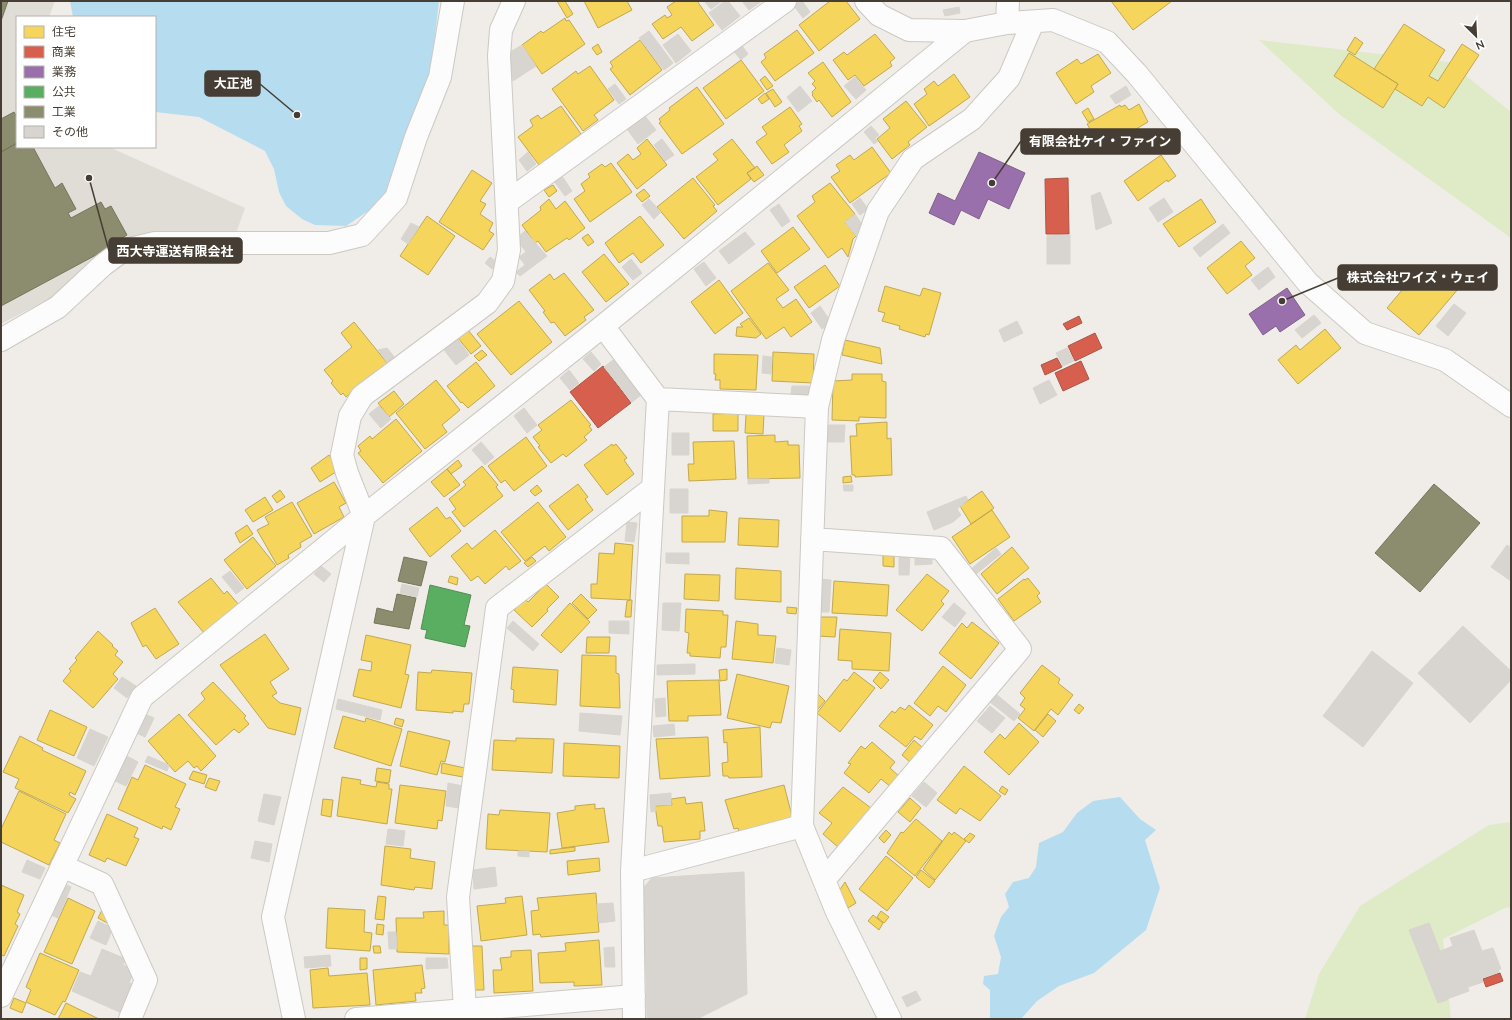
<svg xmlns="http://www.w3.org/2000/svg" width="1512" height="1020" font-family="'Nunito Sans','Noto Sans JP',sans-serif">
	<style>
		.industrial { fill: #e0dcd6 }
		.green { fill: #deebc6 }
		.water { fill: #b6dcf0 }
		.homes { fill: #f6d55c; stroke: #c1a850 }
		.shops { fill: #d6604d; stroke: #ab5646 }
		.offices { fill: #9970ab; stroke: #806187 }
		.public { fill: #5aae61; stroke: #548c54 }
		.industry { fill: #8c8c6e; stroke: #77755d }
		.building { fill: #d8d4cf; stroke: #d8d4ce }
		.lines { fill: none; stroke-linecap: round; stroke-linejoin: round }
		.minor-casing { stroke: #ccc9c4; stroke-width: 24 }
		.minor { stroke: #fdfcfc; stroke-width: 22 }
		.leader { fill: none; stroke: #463e34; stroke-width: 1.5 }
		.callout-dot { fill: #463e34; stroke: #fff; stroke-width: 1.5 }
		.callout { fill: #463e34; stroke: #463e34; stroke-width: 1.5 }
		.callout-label { font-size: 13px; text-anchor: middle; font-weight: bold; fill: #fff }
	</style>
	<rect width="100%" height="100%" fill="#f0ede8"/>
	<path class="industrial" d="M1,1H55L49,17H17V147H109L245,208L235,236L140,251L1,324Z"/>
	<path class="green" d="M1259,40L1449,62L1511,112V238L1339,114Z
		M1511,822V909L1507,907L1443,939L1451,1019H1305L1319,974L1360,906L1489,825Z"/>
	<path class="water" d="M70,1H439L430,78L386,199L346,226L315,225L302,219L286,206L279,192L274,169L265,151L199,117L155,112V17H73Z
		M1120,797L1140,819L1156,830L1145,840L1160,888L1146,930L1094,973L1059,986L1037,1001L1021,1019H990V990L983,984L984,976L998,974L1001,957L994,936L1001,917L1009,907L1005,894L1013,882L1029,878L1036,867L1039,843L1063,832L1077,813L1093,801Z"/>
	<path class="homes" d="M557,1H565L573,14L567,18Z
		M584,1H627L632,10L598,28Z
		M676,1H697L714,25L692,41L681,27L663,39L652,24L665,15L667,18L672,15L667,7Z
		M830,1H846L860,19L819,51L799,25Z
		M1111,1H1172L1133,30Z
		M565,18L566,21L569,20L585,44L542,74L522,45L541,31L543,33Z
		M1404,24L1445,50L1429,76L1438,81L1462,44L1479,55L1444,108L1428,97L1422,106L1395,89L1398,84L1374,69Z
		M797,30L814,53L775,81L761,62L766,58L764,54Z
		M875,34L895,58L890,62L892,66L864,86L855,75L848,80L833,60L844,52L847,55Z
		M1355,37L1363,43L1355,55L1347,50Z
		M640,40L662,70L630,95L610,69L613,67L610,62Z
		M598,44L602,52L597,55L592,48Z
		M1349,53L1398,84L1383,108L1334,76Z
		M1098,54L1111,73L1091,86L1094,92L1076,104L1056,73L1077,59L1081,64Z
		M741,60L764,91L726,119L703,88Z
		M823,62L851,102L832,117L819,100L817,102L812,95L813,94L812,92L816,88L812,84L815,81L808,73Z
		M590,66L614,100L594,115L598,120L583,131L552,89L576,71L578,74Z
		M954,74L970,97L929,126L914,104L927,94L924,89L934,81L938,86Z
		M765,76L773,86L767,90L760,80Z
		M697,87L724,124L682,154L659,123L661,122L659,119L670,110L669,108Z
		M773,89L782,102L775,107L766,93Z
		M765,93L769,99L762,104L758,99Z
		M906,101L927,127L908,142L910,145L892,159L877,139L890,128L883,119Z
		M1139,104L1148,122L1102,149L1087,124L1120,105L1121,107L1125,105L1129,110Z
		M561,106L581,134L539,165L518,137L533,126L530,120L538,115L541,119Z
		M790,107L802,124L799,126L802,131L784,145L789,152L772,164L756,142L767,134L762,127Z
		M1088,108L1094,119L1088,122L1082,112Z
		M647,139L667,165L637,189L617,163L628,154L633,160L641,154L637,148Z
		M732,139L755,168L747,173L751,179L718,205L696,177L718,160L713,154Z
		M872,147L891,173L850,203L831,177L840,171L836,165L850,155L854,160Z
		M1161,155L1176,176L1168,182L1167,180L1138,201L1124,181Z
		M611,163L632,192L590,222L574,199L585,191L581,184L590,177L588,174L602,164L605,167Z
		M757,166L764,175L754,182L747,173Z
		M472,170L492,183L480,201L486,204L480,214L493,223L489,231L494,234L483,250L439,222Z
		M693,178L715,205L713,206L717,211L684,239L657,207Z
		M830,183L855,214L845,222L856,236L853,239L848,257L842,248L828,258L797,216L815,202L812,196Z
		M553,185L557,191L549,197L544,190Z
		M644,189L650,196L642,202L636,195Z
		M549,199L556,209L565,201L585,228L569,240L567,238L546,252L538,241L535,243L522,225L541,210L540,207Z
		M1201,199L1216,222L1179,247L1163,224Z
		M427,216L455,236L428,275L400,256Z
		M640,216L664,245L641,263L633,253L619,263L605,243Z
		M793,227L810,249L777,273L761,251Z
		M588,234L594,242L588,246L582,238Z
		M1241,241L1255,258L1245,266L1252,275L1227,294L1207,268Z
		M604,254L629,284L606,302L582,272Z
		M768,263L789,290L776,299L783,308L796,299L812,322L791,337L784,327L766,339L731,291Z
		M825,265L840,286L809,308L794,287Z
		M1427,266L1446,283L1449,279L1459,288L1419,335L1387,308L1408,283L1411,286Z
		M564,273L594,310L584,317L586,320L565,336L554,322L551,323L543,312L545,311L529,290L550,274L554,280Z
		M719,280L743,313L715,334L691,302Z
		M885,286L920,296L923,288L941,293L929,335L926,334L925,337L899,329L900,326L882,321L885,313L878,311Z
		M519,301L552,342L511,375L477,334Z
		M749,318L761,334L756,338L736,336L737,327H743L740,324Z
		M354,322L388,364L346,397L343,393L341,395L331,383L333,381L324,370L352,347L341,333Z
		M1325,329L1341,348L1298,384L1278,360L1296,345L1300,350Z
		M468,330L481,346L471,354L458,338Z
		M845,340L880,348L882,364L842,355Z
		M482,350L487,355L479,361L474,356Z
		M773,352L814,354L813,383L772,381Z
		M714,354L758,355L756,390L720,389V380H715L716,374H714Z
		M476,362L495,386L468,408L462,402L461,403L447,386Z
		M852,374H882V381L886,382V418L859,417V421L832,420L833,381L852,380Z
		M436,380L460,410L442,425L447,432L425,449L396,413Z
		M394,391L404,404L389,417L378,403Z
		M571,400L591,425L589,426L592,430L584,437L587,440L566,457L563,454L551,463L538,447L540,446L533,437L542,430L538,425Z
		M738,413V431H713V414Z
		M746,414H764L763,434L745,433Z
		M396,419L422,451L383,483L358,453L361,451L358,446L370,436L372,439Z
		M887,422V439L891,438L892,475L855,477V475H852L850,436H857L856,424Z
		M775,435V442L788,441V445H799L800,478L748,479L747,436Z
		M526,437L547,466L514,491L505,480L501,483L488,466Z
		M734,441L736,479L689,481L688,464H694L693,442Z
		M612,444L613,446L616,444L627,458L624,460L634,474L607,495L584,465Z
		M329,455L339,470L320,482L311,468Z
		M458,460L462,466L451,474L447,469Z
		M482,466L498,485L496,487L503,496L464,527L452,512L456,509L449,499L466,485L463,482Z
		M447,469L460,485L444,497L431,482Z
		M851,476L852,482L843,483V477Z
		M334,482L346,503L339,507L344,517L314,534L297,503Z
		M578,484L588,497L585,499L593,510L568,530L549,506Z
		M537,485L542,491L535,496L530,491Z
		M280,490L285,497L277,503L272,496Z
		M982,491L994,508L971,524L960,506Z
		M265,497L273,510L253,522L245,510Z
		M292,502L312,536L300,543L301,547L288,555L289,558L277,565L257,530L269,524L265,517Z
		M538,502L566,537L549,551L545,546L525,561L501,532Z
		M437,507L446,519L450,517L461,531L430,557L409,529Z
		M709,510L727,512L725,542H682V516H709Z
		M992,510L1010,537L970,564L952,537Z
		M739,518L779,520L778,547L738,545Z
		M247,525L253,534L240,543L235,533Z
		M495,530L521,561L509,570L506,566L485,584L478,576L471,581L451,556L467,543L472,549Z
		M253,537L276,566L247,589L224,560Z
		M615,543L633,545L630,600L591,598V584H597L599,553L614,554Z
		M1012,547L1029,568L997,594L981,574Z
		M883,555L894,556V567L883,566Z
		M532,557L536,561L528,567L524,563Z
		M736,568L781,571V602L735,599Z
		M685,574L720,575L719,601L684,599Z
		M927,574L949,591L941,601L944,604L922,631L896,610Z
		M450,576L458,578L457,585L448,582Z
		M211,578L224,594L227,591L239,605L204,633L178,602Z
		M1028,578L1040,593L1037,596L1041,602L1014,621L998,599L1024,579L1025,580Z
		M834,581L889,585L887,616L832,613Z
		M546,584L559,597L547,609L548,611L532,627L514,610L525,599L528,602Z
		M581,594L597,610L588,619L572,603Z
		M630,600H632L631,617H625L627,601Z
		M570,603L590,622L561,653L541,635Z
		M787,607L797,608L796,614L787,613Z
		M155,608L179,644L156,659L146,645L143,647L131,623Z
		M686,609L723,611V615H728L726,647H721L720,658L690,656V653H687L689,633L685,632Z
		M818,617H837L835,637L817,636Z
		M736,621L758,624V635L776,636L773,663L732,659Z
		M972,622L999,643L971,679L939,653L962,623L967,628Z
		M840,629L891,633L889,671L852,669V661L838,660Z
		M98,631L113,645L112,646L118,651L115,655L123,662L113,674L118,679L93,708L63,681L71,671L69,669L77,660L75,658Z
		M265,634L289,669L270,682L277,693L272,696L280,703L301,708L295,735L268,728L220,665Z
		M366,635L411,645L405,674L409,675L401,708L353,696L359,669L371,671L372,662L361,660Z
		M587,637H610L609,653H586Z
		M582,655L616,656V673L619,674L620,708L580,706Z
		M1042,665L1060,679L1058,683L1073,695L1058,715L1051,709L1034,731L1018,718L1025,709L1020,705L1025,698L1020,693Z
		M943,666L966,685L946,712L938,706L930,716L914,703Z
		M513,667L558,670L556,705L513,702L514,690L511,689Z
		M727,669V680L720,681L719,670Z
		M432,670L472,673L469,704H464L463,712L453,711V713L416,710L418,672L431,673Z
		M854,672L875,688L840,732L817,713L844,679L847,681Z
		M880,672L889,680L881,689L873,681Z
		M737,674L789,686L781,723L772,722L770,728L727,718Z
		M719,680L721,715L688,716V721H669L667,681Z
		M213,682L246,716L244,718L249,724L239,733L234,729L216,745L188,715L205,699L201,693Z
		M818,694L825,701L818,709L811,702Z
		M1079,704L1084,708L1079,714L1074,710Z
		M909,705L933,725L921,740L915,736L906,747L879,726L892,711L895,713L900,707L905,710Z
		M50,710L87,727L74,756L37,740Z
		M179,714L216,756L201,771L197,766L194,768L188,761L175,772L148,741Z
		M1048,714L1056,721L1043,737L1035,730Z
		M343,716L365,722L366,718L402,729L391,766L334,748Z
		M396,718L404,720L402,727L394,724Z
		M1019,723L1039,742L1009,775L984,752L1000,734L1005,739Z
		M760,727L762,777L729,778L728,776H723L722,763L728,762L727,742L724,743L723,730Z
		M408,731L450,741L445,762L441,761L437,775L400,766Z
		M20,736L43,748L42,750L86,771L75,795L70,792L69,795L76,799L68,813L15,788L19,779L3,772Z
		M708,737L710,776L660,779L656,739Z
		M516,738L554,739L552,773L492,770L494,740L516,741Z
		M914,740L923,748L911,763L902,755Z
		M872,742L895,762L890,768L900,777L891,787L881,779L869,793L844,773L851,764L848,763L861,746L865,749Z
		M564,743L620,746L619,778L563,776Z
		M442,763L465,768L463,777L441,773Z
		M145,765L186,784L175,807L180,809L171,830L163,826L162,829L118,809L132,777L138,780Z
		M964,766L1001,796L980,821L960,808L956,814L937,800Z
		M377,768L391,770L389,783L375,781Z
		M193,771L207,775L204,784L189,779Z
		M342,777L361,780L360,784L376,787L377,782L389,784V789H392L387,824L337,816Z
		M209,778L220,781L216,791L205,787Z
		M400,785L446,791L442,821L438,820L437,829L395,823Z
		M784,785L793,820L739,834L738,828L734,829L725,800Z
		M1002,786L1008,790L1005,795L999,791Z
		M843,787L871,808L839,848L823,834L832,823L819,813Z
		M19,791L66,814L54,840L60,843L49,865L1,842V829Z
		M685,797L686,804L702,802L705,831H700V839L664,842L662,826H658L655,806L672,805L671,799Z
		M910,798L921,808L910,822L898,812Z
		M323,799L333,800L331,817L321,815Z
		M595,804V809L604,808L609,842L562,848L557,813L575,810V806Z
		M500,810L550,813L547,852L486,849L488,814L499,815Z
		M107,814L138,828L134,837L139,839L126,866L107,858L105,862L89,855Z
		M916,819L942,841L915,876L887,853L901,832L903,833Z
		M886,830L891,835L884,843L879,838Z
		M949,832L952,835L954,832L966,841L935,880L923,869Z
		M970,833L975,836L969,843L964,839Z
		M385,846L411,849L410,858L435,862L432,889L415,887L414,890L381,885Z
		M575,847V851L550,854V850Z
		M886,856L913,878L887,911L859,889Z
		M599,858L600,871L568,875L567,861Z
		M921,870L935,881L929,888L916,877Z
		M845,882L856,903L848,908L839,891Z
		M1,885L24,895L17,912L20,914L15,924L18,926L4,956L1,955Z
		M596,893L599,932L541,937L540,934L533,935L531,911L539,910L537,898Z
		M378,896L386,897L384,920L375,919Z
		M522,896L527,935L481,941L477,906L506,903L505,898Z
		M68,898L95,911L72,964L44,952Z
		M328,908L365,910L364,932L372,933L370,951L326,948Z
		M102,910L109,924L98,918Z
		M444,911V925H449V954L397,952L396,918H424L423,912Z
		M881,911L889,917L884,923L877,917Z
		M873,915L883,923L879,930L868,921Z
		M377,924L384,925L383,935L376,934Z
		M599,940L602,985L574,986V982L540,983L538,953L566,951L565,943Z
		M373,946H380L381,953H374Z
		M472,946H482L484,990H474Z
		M531,950L533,991L494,993L493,970H502L500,958L511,957V951Z
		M40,953L79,970L65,1002L63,1001L55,1015L26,1002L31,990L26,987Z
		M360,958H367V969L360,970Z
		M422,965L425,988L421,989L422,993H415L416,1001L376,1005L373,970Z
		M328,968L329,976L367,973L370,1005L313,1008L310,970Z
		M14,998L26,1003L22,1013L10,1008Z
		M66,1003L99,1019H58Z"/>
	<path class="shops" d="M1068,178L1069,234H1046L1045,179Z
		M1079,316L1082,323L1067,330L1063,324Z
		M1095,333L1102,348L1075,361L1068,346Z
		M1057,358L1062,367L1045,375L1041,365Z
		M1081,361L1089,379L1063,391L1055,373Z
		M603,366L631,403L598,428L570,392Z
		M1500,973L1503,981L1486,987L1483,979Z"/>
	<path class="offices" d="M979,152L1025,173L1009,209L988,199L979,219L961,210L954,225L929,213L938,193L955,201Z
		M1287,288L1305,315L1280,332L1276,326L1263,335L1249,314Z"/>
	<path class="public" d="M430,585L471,595L464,625L470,626L465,647L425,638L427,630L421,629Z"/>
	<path class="industry" d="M1,1H8L1,21Z
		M14,112L17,117V143L1,152V119Z
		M17,143V147H33L55,188L62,183L76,209L68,213L71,218L101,202L105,209L111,206L127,235L122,238L124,240L1,306V152Z
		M1434,484L1480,523L1420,592L1375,553Z
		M404,557L427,562L421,586L398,581Z
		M397,594L416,598L409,629L374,623L377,608L393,612Z"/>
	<path class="building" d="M704,1H722L711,9Z
		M725,1H728L740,16L722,30L709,13Z
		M742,1H762L749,10Z
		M800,1H802L810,12L803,18L794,6Z
		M959,7L960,13L945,16L943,10Z
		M649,31L673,63L664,70L639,38Z
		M678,34L691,51L676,63L663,45Z
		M740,43L748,54L741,60L732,49Z
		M522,45L536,66L513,81L510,52Z
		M855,77L866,90L856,99L844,86Z
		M615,84L626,99L619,104L608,89Z
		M800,86L812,101L798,112L787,97Z
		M1126,86L1131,95L1116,104L1110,96Z
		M645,116L656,130L638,144L627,129Z
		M871,126L879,135L875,138L878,141L874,144L864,132Z
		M662,139L674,155L665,161L654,145Z
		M528,152L536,164L527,171L519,160Z
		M562,176L572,191L565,196L554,181Z
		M1100,192L1112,223L1096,230L1091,196Z
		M860,198L868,209L860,215L852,204Z
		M1164,198L1173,212L1158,222L1149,208Z
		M649,199L661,212L654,219L642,205Z
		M779,204L790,221L782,227L770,210Z
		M855,214L861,223L856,236L845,222Z
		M411,223L419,227L408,244L401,239Z
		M1223,224L1230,233L1200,257L1193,248Z
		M525,231L547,256L520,276L516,272L525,265L519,257L526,252L520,244L519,236Z
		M745,232L755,244L729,264L719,251Z
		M1070,235V264H1047V236Z
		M490,257L497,262L492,269L485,263Z
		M631,259L642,273L633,280L622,267Z
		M704,262L716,278L706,286L694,269Z
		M1268,267L1275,277L1259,290L1251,280Z
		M1454,304L1466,313L1448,336L1436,326Z
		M820,306L831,322L822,329L811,313Z
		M1314,315L1321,323L1302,338L1295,330Z
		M1017,321L1023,333L1004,342L999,330Z
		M458,339L469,355L456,365L444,350Z
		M387,348L396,359L389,365L378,350Z
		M1067,348L1074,361L1063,366L1056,353Z
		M591,352L601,364L594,371L583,359Z
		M763,356L772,357L771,374L762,373Z
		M613,360L641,395L632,402L604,367Z
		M569,370L579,383L570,390L560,378Z
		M1049,380L1057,395L1040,404L1033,388Z
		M792,386H809V395L791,394Z
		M379,406L391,419L381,428L369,414Z
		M524,408L537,425L527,433L514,416Z
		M827,425H845L844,442H826Z
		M672,433H689V455H672Z
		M481,442L494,457L485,465L472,450Z
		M748,479H769V483L748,484Z
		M843,485H853V491H844Z
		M670,489H688V513H670Z
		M966,496L968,500L957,509L961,515L953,522L934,530L927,512Z
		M627,522L637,523L634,542L625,541Z
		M1507,545L1511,548V581L1491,567Z
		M996,548L1001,554L976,574L971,569Z
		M666,553H689V564L666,563Z
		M899,555H910L909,575H899Z
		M915,555H932V564L915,565Z
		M321,566L331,574L324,582L314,574Z
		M230,571L244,588L236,594L222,577Z
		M820,579L831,580L829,612H819Z
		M402,584L419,588L417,597L400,593Z
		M663,603H681L679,631L662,630Z
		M954,603L966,613L955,627L942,617Z
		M513,621L539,644L533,651L507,628Z
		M609,621H629V634L609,633Z
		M1463,626L1511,671V680L1470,723L1418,673Z
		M777,648L791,650L789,665L775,663Z
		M1372,651L1413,683L1363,747L1323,716Z
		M695,664V674L657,675V665Z
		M122,677L136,686L127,698L114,688Z
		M996,694L1020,714L1014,721L990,702Z
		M665,698L666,716L656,717L655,699Z
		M338,699L382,710L380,720L336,709Z
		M990,706L1005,718L992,733L977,721Z
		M580,713L622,716L620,735L579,731Z
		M145,714L154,718L145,737L136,733Z
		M674,724L675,735L654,737L653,726Z
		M90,729L108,737L94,766L77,758Z
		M125,755L138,762L126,786L113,780Z
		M148,756L169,765L167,771L145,762Z
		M924,782L937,793L926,807L912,796Z
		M448,783L463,786L459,808L446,806Z
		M671,793V805H655L656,811L651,812L650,795Z
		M264,794L281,797L274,825L258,821Z
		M388,829L405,831L403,846L386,844Z
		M255,841L272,844L269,862L251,858Z
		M518,851H529V857L518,856Z
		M27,860L45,868L40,879L22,872Z
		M495,867L497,886L474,889L473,870Z
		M744,872L747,994L697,1019H647L644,887L652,878Z
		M65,884L71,887L58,918L51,915Z
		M613,903L615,921L599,923L597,904Z
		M98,921L113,928L106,945L90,938Z
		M1429,923L1440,951L1430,954L1447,1000L1438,1003L1409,930Z
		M1474,930L1482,951L1493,948L1501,969L1498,970L1499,972L1482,978L1483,982L1468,987L1450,938Z
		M388,932H396L397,949H389Z
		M1453,946L1469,991L1447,999L1431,955Z
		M614,947L615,967H605L604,948Z
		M102,949L126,959L123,965L133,969V973L129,983L136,985L124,1014L72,991L80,972L91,976Z
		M330,955L331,966L305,968L304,957Z
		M426,958H447L448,968L426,969Z
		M916,991L921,1000L907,1007L902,997Z"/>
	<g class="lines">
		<defs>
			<path id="minor" d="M866,1L879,15L909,30L965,31L1007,23L1053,20L1107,42L1137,74L1308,283L1365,333L1445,360L1511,406
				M1007,23L1008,1
				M507,202L785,1
				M603,326L658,399L632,871L634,1019
				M1,340L58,307L103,265L122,251L155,243H329L362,235L396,198L416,137L440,77L453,1
				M658,399L817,407
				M812,539L941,548L1020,649L824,880
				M62,866L102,884L146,980L130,1019
				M632,871L802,826
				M1,996L142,697L364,516L603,326L965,31
				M465,1010L458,897L497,608L653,488
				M294,1019L273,917L364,516L347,473L342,455L350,416L362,396L487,303L503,281L509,250L499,56L501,30L514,1
				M356,1019L634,996
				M890,1019L837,912L802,826L817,407L833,340L878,211L913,159L972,119L1009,78L1033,22"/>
		</defs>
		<use href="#minor" class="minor-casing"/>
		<use href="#minor" class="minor"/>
	</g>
	<path class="leader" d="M297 115L260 84M992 183L1021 141M89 178L109 251M1282 301L1338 278"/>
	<g class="callout-dot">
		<circle cx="297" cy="115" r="4"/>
		<circle cx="992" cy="183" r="4"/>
		<circle cx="89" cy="178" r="4"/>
		<circle cx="1282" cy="301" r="4"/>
	</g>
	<g class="callout">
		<rect x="205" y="71" width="55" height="25" rx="4"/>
		<rect x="1021" y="129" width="159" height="25" rx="4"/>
		<rect x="109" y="238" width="133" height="25" rx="4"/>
		<rect x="1338" y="265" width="159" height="25" rx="4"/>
	</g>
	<g class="callout-label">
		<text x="233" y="88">大正池</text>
		<text x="1100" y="146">有限会社ケイ・ファイン</text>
		<text x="175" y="256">西大寺運送有限会社</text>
		<text x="1418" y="282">株式会社ワイズ・ウェイ</text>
	</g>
	<rect width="1512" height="1020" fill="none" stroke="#463e34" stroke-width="4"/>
	<rect x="16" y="16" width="140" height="132" fill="#ffffff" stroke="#b5b2ae"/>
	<rect x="24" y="26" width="20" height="12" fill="#f6d55c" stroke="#b5b2ae"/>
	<text x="52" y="36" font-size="12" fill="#463e34">住宅</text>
	<rect x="24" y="46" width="20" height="12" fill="#d6604d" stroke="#b5b2ae"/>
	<text x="52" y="56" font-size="12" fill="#463e34">商業</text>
	<rect x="24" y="66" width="20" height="12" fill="#9970ab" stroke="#b5b2ae"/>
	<text x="52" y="76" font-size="12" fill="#463e34">業務</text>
	<rect x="24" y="86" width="20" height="12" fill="#5aae61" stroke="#b5b2ae"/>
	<text x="52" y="96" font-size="12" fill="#463e34">公共</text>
	<rect x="24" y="106" width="20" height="12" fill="#8c8c6e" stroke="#b5b2ae"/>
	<text x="52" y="116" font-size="12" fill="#463e34">工業</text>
	<rect x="24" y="126" width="20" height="12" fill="#d8d4cf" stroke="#b5b2ae"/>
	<text x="52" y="136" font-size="12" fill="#463e34">その他</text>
	<g transform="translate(1476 36) rotate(156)" stroke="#ffffff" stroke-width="3" paint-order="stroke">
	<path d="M0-3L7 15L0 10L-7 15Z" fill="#463e34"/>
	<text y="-6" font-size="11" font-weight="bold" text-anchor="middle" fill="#463e34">N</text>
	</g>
</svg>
